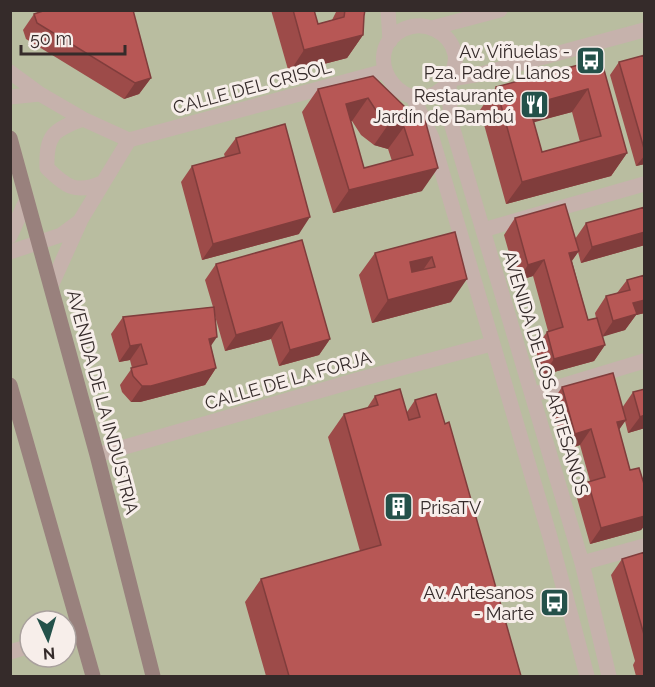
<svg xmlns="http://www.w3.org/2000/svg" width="655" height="687" font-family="Raleway,sans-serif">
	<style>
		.green { fill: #b9bda0; fill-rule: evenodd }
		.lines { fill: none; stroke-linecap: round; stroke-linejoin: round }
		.street { stroke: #c6b2ac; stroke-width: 15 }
		.secondary { stroke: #99817d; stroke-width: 15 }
		.wall { fill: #9d4b49; fill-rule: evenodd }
		.shaded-wall { fill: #803d3c }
		.building { fill: #b75755; stroke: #803d3c; stroke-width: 1.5; fill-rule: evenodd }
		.labels { text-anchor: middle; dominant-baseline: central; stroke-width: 6; stroke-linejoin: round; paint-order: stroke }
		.poi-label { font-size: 18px; fill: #352b2a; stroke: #f7eeea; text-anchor: end }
		.street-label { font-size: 18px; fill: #352b2a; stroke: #f7eeea }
	</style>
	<rect width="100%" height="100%" fill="#efe4de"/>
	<path class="green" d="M10,11H644V676H11ZM30,621H66V657H30Z"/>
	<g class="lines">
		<path class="street" d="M388,10L390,41
			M432,28L500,10
			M10,72L40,94
			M451,79L481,74L644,30
			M450,81C408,131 353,53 404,29C425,20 450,32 455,54C457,64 452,71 450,80C447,94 451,112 452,126L582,563L609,676
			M10,97L40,94L83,119L129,140
			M413,97L432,138L550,537L587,676
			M83,119C53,130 46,135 47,168C66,187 76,194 102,183
			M129,140L385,71
			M483,230L644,184
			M10,236L27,199
			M10,252L61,235L80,221L129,140
			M51,286L80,222
			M532,395L644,361
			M97,455L357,380L491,344
			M582,563L644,546
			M66,635L81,630
			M10,652L30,646"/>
		<path class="secondary" d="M10,138L97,455L153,676
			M10,385L93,676"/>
	</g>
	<path class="wall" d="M271,10H314L318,24L332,20L337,10H365L364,16L363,35L347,58L289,73Z
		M34,14L151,78L139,94L124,99L26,39L23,30Z
		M645,55V164L636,166L610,75L619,62Z
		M601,59L627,153L611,176L506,204L480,110L496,87ZM572,112L580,142L542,152L533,122Z
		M373,76L405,107L422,191L333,213L302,112L318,89ZM350,121H352L361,135L374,145L388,149L392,161L364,168Z
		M236,138L299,234L202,260L181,182L192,166L225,157L224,154Z
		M645,207V245L581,263L578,252L572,261L588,320L596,318L595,313L606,296L617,293L627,280L645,275V313L636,315L625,330L602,336L605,345L594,361L543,375L535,348L547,332L548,331L533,276L517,281L504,235L515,218L575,239L586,223Z
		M455,232L451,302L372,323L359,275L375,253Z
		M216,264L330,339L319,355L279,366L271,339L225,351L215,316L211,346L216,368L205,385L140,402H131L122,392L120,385L132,368L130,360L119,362L111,334L123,317L213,307L205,280Z
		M562,387L622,408L633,392L645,389V428L628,433L625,421L619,430L630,470L643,481L645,479V525L641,530L590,544L577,498L588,482L590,481L580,445L564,450L551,404Z
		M375,396L407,412L415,400L521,676H266L245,602L261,579L360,551L328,437L344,414L367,408Z
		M645,552V676H636L633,665L635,661L611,575L622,559Z"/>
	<path class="shaded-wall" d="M363,35L347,58L289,73L304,50Z
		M151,78L139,94L124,99L135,83Z
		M588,89L572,112L513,128L529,105Z
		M368,98L352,121L330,127L346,104Z
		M390,122L404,127L388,149L374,145Z
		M627,153L611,176L506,204L522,182Z
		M645,155V164L636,166Z
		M438,168L422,191L333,213L349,190Z
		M310,217L299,234L202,260L213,244Z
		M645,232V245L581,263L592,247Z
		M579,251L567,267L569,253Z
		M432,257L416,280L394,285L410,262Z
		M544,260L533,276L517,281L528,265Z
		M467,279L451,302L372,323L388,300Z
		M645,300V313L636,315L625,330L602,337L613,321L633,303Z
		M282,322L271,339L225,351L236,335Z
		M217,337L206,353L209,339Z
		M330,339L319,355L279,366L290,350Z
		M141,344L130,360L119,362L130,346Z
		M605,345L594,361L543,375L554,359Z
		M216,368L205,385L140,402H131L142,386Z
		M645,415V428L628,433L640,417Z
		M626,420L614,436L617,422Z
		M591,429L580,445L564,450L575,434Z
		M645,516V525L641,530L590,544L601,528Z"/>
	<path class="building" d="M46,10H133L151,78L135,83L37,23L34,14Z
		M293,10H314L318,24L344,17L345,10H365L364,16L363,35L304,50Z
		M645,55V152L619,62Z
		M601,59L627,153L522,182L496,87ZM588,89L601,136L542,152L529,105Z
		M373,76L405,107L424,116L438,168L349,190L318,89ZM368,98L377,112L390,122L404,127L413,155L364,168L346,104Z
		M285,124L310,217L213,244L192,166L240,153L236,138Z
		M565,204L579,251L569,253L588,320L597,318L605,345L554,359L547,332L563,327L544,260L528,265L515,218Z
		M645,207V232L592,247L586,223Z
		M455,232L467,279L388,300L375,253ZM432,257L435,267L412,272L410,262Z
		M302,240L330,339L290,350L282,322L236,335L216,264Z
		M645,275V300L633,303L637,314L613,321L606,296L630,290L627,280Z
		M214,307L217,337L209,339L216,368L151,386H142L133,376L131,368L147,364L141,344L130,346L123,317Z
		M613,373L626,420L617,422L630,470L639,468L645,487V516L601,528L588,482L605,477L591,429L575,434L562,387Z
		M400,389L409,420L420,417L415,400L436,394L445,424L449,422L521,676H289L261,579L381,545L344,414L378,405L375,396Z
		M645,389V415L640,417L633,392Z
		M645,552V638L622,559Z"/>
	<defs>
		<symbol id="bus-square" viewBox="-11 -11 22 22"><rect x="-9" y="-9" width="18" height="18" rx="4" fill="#24514a" stroke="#f7eeea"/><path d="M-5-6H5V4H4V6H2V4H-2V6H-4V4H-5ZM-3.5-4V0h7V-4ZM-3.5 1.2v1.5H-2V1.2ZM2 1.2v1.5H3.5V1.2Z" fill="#fff"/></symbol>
		<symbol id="restaurant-square" viewBox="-11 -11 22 22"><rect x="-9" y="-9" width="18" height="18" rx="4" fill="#24514a" stroke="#f7eeea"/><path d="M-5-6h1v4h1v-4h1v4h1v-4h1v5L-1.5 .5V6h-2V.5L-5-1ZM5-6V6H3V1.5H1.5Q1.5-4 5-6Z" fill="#fff"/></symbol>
		<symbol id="building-square" viewBox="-11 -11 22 22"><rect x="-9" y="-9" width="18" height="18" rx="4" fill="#24514a" stroke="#f7eeea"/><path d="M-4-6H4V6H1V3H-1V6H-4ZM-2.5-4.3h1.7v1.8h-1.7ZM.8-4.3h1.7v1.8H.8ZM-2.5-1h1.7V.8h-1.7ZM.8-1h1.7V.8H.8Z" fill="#fff"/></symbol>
	</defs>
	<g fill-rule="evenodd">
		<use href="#bus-square" x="574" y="44" width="33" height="33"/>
		<use href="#restaurant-square" x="518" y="88" width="33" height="33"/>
		<use href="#building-square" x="382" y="490" width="33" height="33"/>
		<use href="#bus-square" x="538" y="586" width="33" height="33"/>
	</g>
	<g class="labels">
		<g class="poi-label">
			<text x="570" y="51">Av. Viñuelas -<tspan x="570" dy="21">Pza. Padre Llanos</tspan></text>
			<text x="514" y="95">Restaurante<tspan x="514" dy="21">Jardín de Bambú</tspan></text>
			<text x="420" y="507" text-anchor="start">PrisaTV</text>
			<text x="534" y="592">Av. Artesanos<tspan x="534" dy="21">- Marte</tspan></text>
		</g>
		<g class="street-label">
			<text transform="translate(252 87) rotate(-15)">CALLE DEL CRISOL</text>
			<text transform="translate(546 373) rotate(73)">AVENIDA DE LOS ARTESANOS</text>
			<text transform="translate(288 380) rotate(-16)">CALLE DE LA FORJA</text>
			<text transform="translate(103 402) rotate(75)">AVENIDA DE LA INDUSTRIA</text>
		</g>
	</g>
	<rect width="655" height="687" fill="none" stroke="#352b2a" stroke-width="24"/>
	<g transform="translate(48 639) rotate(176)"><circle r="28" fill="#f7eeea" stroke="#a9a09d" stroke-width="1.5"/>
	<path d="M0-4.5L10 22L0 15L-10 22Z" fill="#24514a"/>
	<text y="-9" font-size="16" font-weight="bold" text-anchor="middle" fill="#352b2a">N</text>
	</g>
	<path d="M21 45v9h104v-9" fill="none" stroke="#352b2a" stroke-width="3"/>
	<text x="30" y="45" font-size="18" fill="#352b2a" stroke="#f7eeea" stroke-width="4.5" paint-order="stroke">50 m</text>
</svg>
